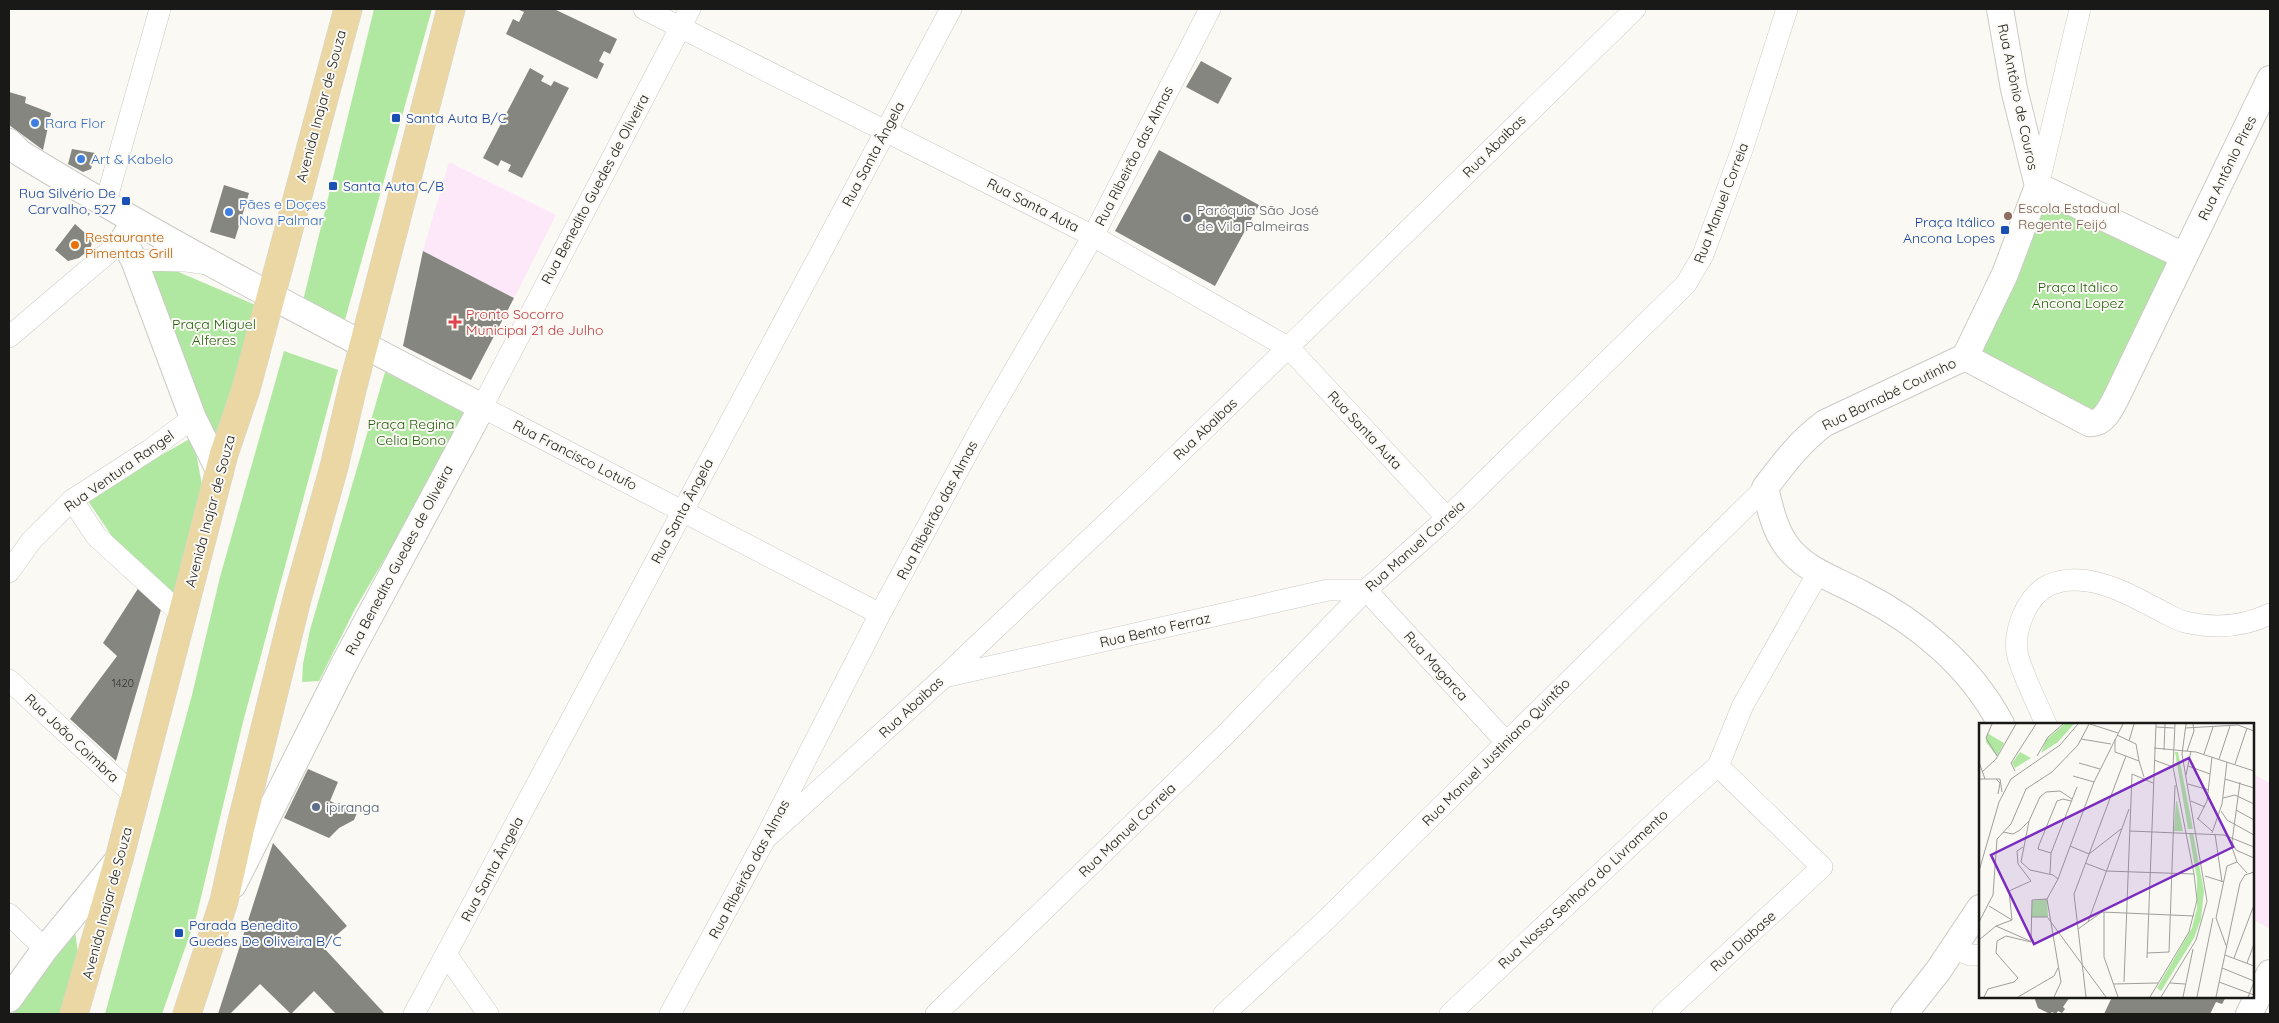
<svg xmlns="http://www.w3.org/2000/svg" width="2279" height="1023" font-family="Quicksand,sans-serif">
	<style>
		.industrial { fill: #fce8f8 }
		.green { fill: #b1e8a1 }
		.building { fill: #868681 }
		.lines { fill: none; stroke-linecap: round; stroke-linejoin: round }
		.minor-casing { stroke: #cbcac6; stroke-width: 22 }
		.tertiary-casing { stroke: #cbcac6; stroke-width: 28 }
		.primary-casing { stroke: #d6d6d5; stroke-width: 29 }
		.minor { stroke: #fff; stroke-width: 21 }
		.tertiary { stroke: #fff; stroke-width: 26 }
		.primary { stroke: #ebd7a3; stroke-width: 28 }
		.transit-dot { fill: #1a4fb4; stroke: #faf9f4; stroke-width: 2 }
		.shop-dot { fill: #3f7fe0; stroke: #faf9f4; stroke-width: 2 }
		.education-dot { fill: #8d6e63; stroke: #faf9f4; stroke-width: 2 }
		.worship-dot { fill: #6b7280; stroke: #faf9f4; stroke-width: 2 }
		.food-dot { fill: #e8710a; stroke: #faf9f4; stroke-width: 2 }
		.health-dot { fill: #e0444e; stroke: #faf9f4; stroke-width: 2 }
		.service-dot { fill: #5c6f8a; stroke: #faf9f4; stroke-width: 2 }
		.labels { text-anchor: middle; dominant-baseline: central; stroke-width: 4; stroke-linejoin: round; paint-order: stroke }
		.number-label { font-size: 11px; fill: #343432 }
		.street-label { font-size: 14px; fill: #191917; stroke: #faf9f4 }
		.transit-label { font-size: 14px; fill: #164399; stroke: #faf9f4; text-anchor: start }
		.shop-label { font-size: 14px; fill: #366cbe; stroke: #faf9f4; text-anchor: start }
		.education-label { font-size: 14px; fill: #785e54; stroke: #faf9f4; text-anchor: start }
		.worship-label { font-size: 14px; fill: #5b616d; stroke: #faf9f4; text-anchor: start }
		.food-label { font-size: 14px; fill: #c56008; stroke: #faf9f4; text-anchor: start }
		.park-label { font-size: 14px; fill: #255e0d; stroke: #faf9f4 }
		.health-label { font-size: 14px; fill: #be3a42; stroke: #faf9f4; text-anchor: start }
		.service-label { font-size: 14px; fill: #4e5e75; stroke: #faf9f4; text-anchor: start }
		.inset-road { fill: none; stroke: #a09f9c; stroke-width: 1 }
		.view { fill: #7b2cbf; fill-opacity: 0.15; stroke: #7b2cbf; stroke-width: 2.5 }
		.inset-edge { fill: none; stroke: #191917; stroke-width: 2.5 }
	</style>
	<rect width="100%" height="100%" fill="#faf9f4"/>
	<path class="industrial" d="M449,162L556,215L514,298L423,251Z
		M2253,774L2270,783L2269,928L2253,920Z"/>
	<path class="green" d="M374,9H432L343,327L302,305Z
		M2038,186L2184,256L2095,424L1965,357Z
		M147,266L174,270L265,309L222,450L173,340Z
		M284,351L338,370L243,722L197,914L162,1014H105L192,695L220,577Z
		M385,372L470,414L355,609L319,681L302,682L303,664L310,630Z
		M193,437L206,506L180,600L122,551L86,498Z
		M75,931L78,953L64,1014H12L59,948Z"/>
	<path class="building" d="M517,9H554L617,39L610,54L604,51L599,61L604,64L597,79L506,34L513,19L519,22L524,12Z
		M1201,61L1232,78L1218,104L1186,87Z
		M530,68L544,76L541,81L551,86L554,81L569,88L522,178L508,171L511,165L501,160L498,166L483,158Z
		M9,92L26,97L25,103L51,113L43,150L9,125Z
		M72,149L95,153L91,169L83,172L68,164Z
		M1159,150L1259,205L1215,286L1115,231Z
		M224,185L249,193L235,239L210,232Z
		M75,224L93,240L90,249L79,258L68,261L55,250Z
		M423,251L514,298L471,380L403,346Z
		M141,584L163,603L116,761L70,719L117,656L103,643Z
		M308,769L338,782L330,801L357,813L354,820L339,828L329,838L284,818Z
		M273,843L347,926L323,947L385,1014H336L314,991L291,1014L260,984L230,1014H218Z
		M2034,997H2070L2063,1007L2065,1009L2062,1013L2058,1011L2056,1014L2052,1012L2050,1014L2038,1008Z
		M2112,997H2226L2222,1004L2216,1002L2210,1014H2104Z"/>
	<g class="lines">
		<defs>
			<path id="minor" d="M644,9L1093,236L1289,348L1447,518
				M690,9L482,407L880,614
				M2038,186L2080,9
				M105,205L160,9
				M134,260L186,261L208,264
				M9,337L123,240
				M72,500L96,536L181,614
				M9,572L31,541L72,500L151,449L193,418
				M944,677L1328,590H1366L1506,742
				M9,680L136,797
				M2046,724C2037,703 2025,680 2018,657C2012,633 2026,596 2049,585C2063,579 2080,579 2094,582C2117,587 2140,600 2161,611C2169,615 2177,620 2185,622C2215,629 2243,627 2270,614
				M765,839L944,677L1147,485L1635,9
				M9,914L45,949
				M1953,948L1970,955H1980
				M446,954L488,1014
				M414,1014L951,9
				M670,1014L765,839L880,614L982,426L1093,236L1210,9
				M936,1014L1225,735L1366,590L1447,518L1686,284L1703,255L1743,147L1787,9
				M1224,1014L1327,919L1765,488
				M1450,1014L1680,799L1718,766L1743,705L1818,573
				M1663,1014L1822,867L1718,766"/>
			<path id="tertiary" d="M2000,9L2014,89L2038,186
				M9,142L20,153C170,245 326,325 482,407L344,664L233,885
				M2038,186L2184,256
				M134,222L123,240L134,260L193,418L220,472
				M1965,357L1825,423C1800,441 1784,463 1765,488C1770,508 1774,528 1786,545C1805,571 1835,579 1862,594C1919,623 1971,667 2001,724
				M1965,357L2089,423C2104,425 2112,406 2118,394L2270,79
				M1965,357L2005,274L2038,186
				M9,999L45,949L119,859
				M1904,1014L1938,971L1980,908
				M2249,1014L2270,973"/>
			<path id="primary" d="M74,1014L119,859L224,454L246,389L348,9
				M187,1014L224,901L240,829L297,599L334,467L353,386L451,9"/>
		</defs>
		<use href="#minor" class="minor-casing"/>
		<use href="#tertiary" class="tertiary-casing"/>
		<use href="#primary" class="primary-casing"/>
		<use href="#minor" class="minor"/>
		<use href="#tertiary" class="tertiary"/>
		<use href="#primary" class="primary"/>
	</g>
	<g class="transit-dot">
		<rect x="391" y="113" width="10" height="10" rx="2.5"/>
		<rect x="328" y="181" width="10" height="10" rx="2.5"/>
		<rect x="121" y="196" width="10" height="10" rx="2.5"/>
		<rect x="2000" y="225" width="10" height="10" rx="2.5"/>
		<rect x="174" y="928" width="10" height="10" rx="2.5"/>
	</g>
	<g class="shop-dot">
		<circle cx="35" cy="123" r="5"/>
		<circle cx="81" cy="159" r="5"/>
		<circle cx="229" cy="212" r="5"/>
	</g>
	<circle class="education-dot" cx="2008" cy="216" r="5"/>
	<circle class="worship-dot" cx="1187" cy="218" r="5"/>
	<circle class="food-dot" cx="75" cy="245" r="5"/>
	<path class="health-dot" d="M452.5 314.5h5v5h5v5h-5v5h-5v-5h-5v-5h5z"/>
	<circle class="service-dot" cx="316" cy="807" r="5"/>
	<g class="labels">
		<g class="number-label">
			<text x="123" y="683">1420</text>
		</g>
		<g class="street-label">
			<text transform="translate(2018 97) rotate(78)">Rua Antônio de Couros</text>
			<text transform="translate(321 106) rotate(-75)">Avenida Inajar de Souza</text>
			<text transform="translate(1494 146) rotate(-45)">Rua Abaibas</text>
			<text transform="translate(873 154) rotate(-62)">Rua Santa Ângela</text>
			<text transform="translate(1134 156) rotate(-63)">Rua Ribeirão das Almas</text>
			<text transform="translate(2227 168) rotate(-64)">Rua Antônio Pires</text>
			<text transform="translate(595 189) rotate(-62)">Rua Benedito Guedes de Oliveira</text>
			<text transform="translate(1721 203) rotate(-69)">Rua Manuel Correia</text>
			<text transform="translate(1033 205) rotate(27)">Rua Santa Auta</text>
			<text transform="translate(1889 394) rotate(-26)">Rua Barnabé Coutinho</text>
			<text transform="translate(1205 429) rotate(-44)">Rua Abaibas</text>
			<text transform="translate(1365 430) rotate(47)">Rua Santa Auta</text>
			<text transform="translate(575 455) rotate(27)">Rua Francisco Lotufo</text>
			<text transform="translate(119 471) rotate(-35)">Rua Ventura Rangel</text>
			<text transform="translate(937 510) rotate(-62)">Rua Ribeirão das Almas</text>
			<text transform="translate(210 511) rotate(-75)">Avenida Inajar de Souza</text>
			<text transform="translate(682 511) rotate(-62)">Rua Santa Ângela</text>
			<text transform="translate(1415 546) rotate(-42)">Rua Manuel Correia</text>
			<text transform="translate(399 560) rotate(-62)">Rua Benedito Guedes de Oliveira</text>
			<text transform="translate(1155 630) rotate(-13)">Rua Bento Ferraz</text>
			<text transform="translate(1436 666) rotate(48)">Rua Magarca</text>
			<text transform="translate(911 707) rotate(-43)">Rua Abaibas</text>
			<text transform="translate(72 738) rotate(43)">Rua João Coimbra</text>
			<text transform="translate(1496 752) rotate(-45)">Rua Manuel Justiniano Quintão</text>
			<text transform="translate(1127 830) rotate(-44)">Rua Manuel Correia</text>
			<text transform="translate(492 869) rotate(-62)">Rua Santa Ângela</text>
			<text transform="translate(749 869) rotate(-62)">Rua Ribeirão das Almas</text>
			<text transform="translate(1583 889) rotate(-43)">Rua Nossa Senhora do Livramento</text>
			<text transform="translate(107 903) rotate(-75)">Avenida Inajar de Souza</text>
			<text transform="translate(1743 941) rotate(-42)">Rua Diabase</text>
		</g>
		<g class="transit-label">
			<text x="406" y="118">Santa Auta B/C</text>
			<text x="343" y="186">Santa Auta C/B</text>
			<text x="116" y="193" text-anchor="end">Rua Silvério De<tspan x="116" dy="16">Carvalho, 527</tspan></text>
			<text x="1995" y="222" text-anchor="end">Praça Itálico<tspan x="1995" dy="16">Ancona Lopes</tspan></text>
			<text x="189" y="925">Parada Benedito<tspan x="189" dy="16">Guedes De Oliveira B/C</tspan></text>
		</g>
		<g class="shop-label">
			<text x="45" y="123">Rara Flor</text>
			<text x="91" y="159">Art &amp; Kabelo</text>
			<text x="239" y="204">Pães e Doçes<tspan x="239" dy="16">Nova Palmar</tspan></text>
		</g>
		<g class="education-label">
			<text x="2018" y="208">Escola Estadual<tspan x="2018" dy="16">Regente Feijó</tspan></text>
		</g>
		<g class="worship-label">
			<text x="1197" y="210">Paróquia São José<tspan x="1197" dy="16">de Vila Palmeiras</tspan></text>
		</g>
		<g class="food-label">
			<text x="85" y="237">Restaurante<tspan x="85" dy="16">Pimentas Grill</tspan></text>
		</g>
		<g class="park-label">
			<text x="2078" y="287">Praça Itálico<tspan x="2078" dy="16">Ancona Lopez</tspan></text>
			<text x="214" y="324">Praça Miguel<tspan x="214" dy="16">Alferes</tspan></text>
			<text x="411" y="424">Praça Regina<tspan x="411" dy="16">Celia Bono</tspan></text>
		</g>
		<g class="health-label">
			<text x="466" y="314">Pronto Socorro<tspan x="466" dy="16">Municipal 21 de Julho</tspan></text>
		</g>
		<g class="service-label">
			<text x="326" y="807">ipiranga</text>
		</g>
	</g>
	<g transform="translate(1979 723)">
		<rect width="275" height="275" fill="#faf9f4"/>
		<path d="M85,1H95L79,19L62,30L67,17ZM8,10L25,20L18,33L7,19ZM41,29L52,35L36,45L33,40ZM196,29H199L214,106H209ZM197,78H198L204,108H195ZM210,110H214L225,168L222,196L215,215L182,268L178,265L213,205L218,185V156ZM68,176L69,194H53V178Z" fill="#b1e8a1"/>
		<path class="inset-road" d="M13,1L7,15L18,33M111,1L139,10M177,4L195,5M206,5L259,2L275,8M138,12L157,21L160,38M102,16L132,21M136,16V29L160,38L165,54M150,18L155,1M175,25L217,29L275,48M185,27L186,1M208,28L215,8L214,1M225,31L234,4M58,33L69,14L84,1M240,36L251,3M175,37L194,44M0,39L6,56M100,40L121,46M256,41L268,5M209,43L231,51M36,48L32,40L57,1M3,49L17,36L37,1M207,52L212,28M94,53L115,59M0,56H21L23,69M17,56L21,60L19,71M246,56L275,65M261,59L253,119L257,127L275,135M209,61L230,67M244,75L256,72L275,81M212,78L226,84M257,87L275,97M242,88L248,97L275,112M218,95L233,108M219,96L228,78L233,34M50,98L42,139L51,147L74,152L79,156L68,176M151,108L245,112L275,124M24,109L34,111L41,107L50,98L61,74L67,69L81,68L93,76M233,110L243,81L248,39M236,111L243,159M91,123L110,131L142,106M253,124L258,139L268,150M72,130L59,126L60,122L78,78L84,76L92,78M106,140L127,148L215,151M0,148L20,79L32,56L81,22L99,1M71,151L72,130L98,64M226,153L245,159M79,156L115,59L144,1M68,176L82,259L75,274M10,183L33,197M125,189V234L139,274M53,194H69M69,195L127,274M0,199L14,172L18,116L32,101L47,66L73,49L99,22L110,1M109,199L150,86M17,203L33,197L30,168L52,158L39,141L38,128L44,124M99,206L123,189L215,193M0,217L17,203L51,218M52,219L53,177L68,176M248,225L237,195L248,143L258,139M168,230L190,229L196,62M246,232L275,243M168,235L177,1M255,235L275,182M268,240L275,221M243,245L275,258M145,259L153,51L174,60M240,259L275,272M191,260L206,261M134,261L179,260M5,274L9,266L35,259L39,255L17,230L18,218L27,213L52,219M39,274L75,253L79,245M107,274L95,171L147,33M171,274L210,209L218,177L215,151L194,44L196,1M182,274L217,217L228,178L203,31L207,1M204,274L214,226M218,274L234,195M237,274L261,160L266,152L275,149M269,274L275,259"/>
		<path class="view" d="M210,35L254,124L55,221L12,132Z"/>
		<rect width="275" height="275" class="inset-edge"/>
	</g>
	<rect width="2279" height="1023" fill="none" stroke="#191917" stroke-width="20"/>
</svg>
